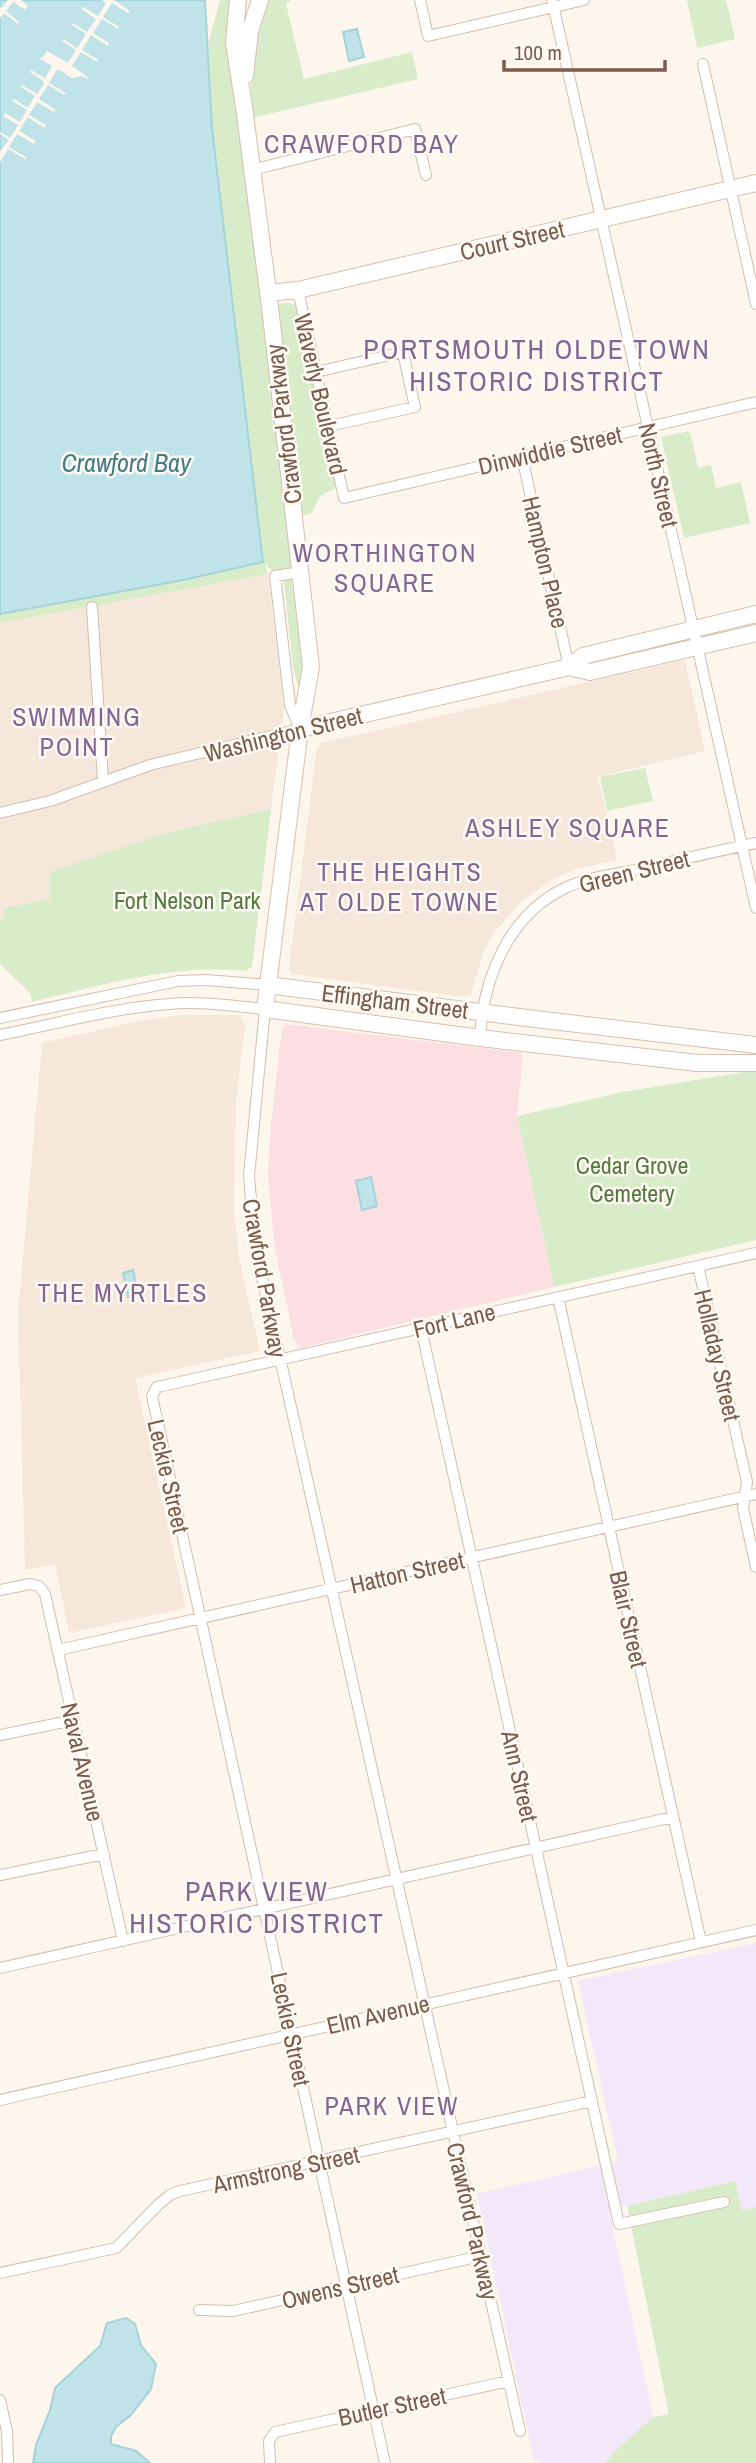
<svg xmlns="http://www.w3.org/2000/svg" width="756" height="2463" font-family="'Archivo Narrow',sans-serif">
	<style>
		.residential { fill: #f5e8da }
		.education { fill: #f3e8fa }
		.medical { fill: #fbdfe3 }
		.green { fill: #d8ecc9 }
		.water { fill: #bfe3e8; stroke: #a5d3da; stroke-width: 2 }
		.pier { fill: #fdf6ec }
		.lines { fill: none; stroke-linecap: round; stroke-linejoin: round }
		.street-casing { stroke: #d1beb0; stroke-width: 12 }
		.secondary-casing { stroke: #d6c0b0; stroke-width: 18 }
		.street { stroke: #fff; stroke-width: 10 }
		.secondary { stroke: #fff; stroke-width: 16 }
		.labels { text-anchor: middle; dominant-baseline: central; stroke-width: 5; stroke-linejoin: round; paint-order: stroke }
		.street-label { font-size: 24px; fill: #7a5c4d; stroke: #fffaf3 }
		.park-label { font-size: 24px; fill: #537a41; stroke: #fffaf3 }
		.neighbourhood-label { font-size: 26px; letter-spacing: 2px; fill: #846695; stroke: #fffaf3 }
		.water-label { font-size: 26px; font-style: italic; fill: #437c86; stroke: #fffaf3 }
		.quarter-label { font-size: 28px; letter-spacing: 2px; fill: #846695; stroke: #fffaf3 }
	</style>
	<rect width="100%" height="100%" fill="#fdf6ec"/>
	<path class="residential" d="M268,574L284,706L271,809L151,839L50,899L4,908L5,919H0V623Z
		M685,660L705,751L598,777L617,860L576,869L550,881L521,902L493,934L483,953L471,994L463,997L292,974L289,967L317,747L321,743Z
		M181,1015H239L245,1024L236,1103L234,1208L239,1258L260,1351L135,1378L186,1608L69,1633L55,1564L25,1570L18,1312L42,1043L134,1022Z"/>
	<path class="education" d="M756,1943V2207L742,2210L735,2181L609,2210L653,2417L615,2451L605,2463H542L534,2460L477,2194L618,2161L578,1981Z"/>
	<path class="medical" d="M286,1024L523,1053L517,1116L554,1287L301,1348L294,1339L274,1245L268,1174L271,1124L282,1027Z"/>
	<path class="green" d="M220,0H234L230,44L262,308L277,309L278,305C288,301 294,304 302,308L338,487L320,496L312,513L300,517L302,670L299,690L293,667L284,582L265,564L268,574L0,623V614L182,580L263,562L212,128L209,41Z
		M267,0H291L286,4L304,79L412,52L418,79L252,118C250,77 250,38 267,0Z
		M687,0H726L735,39L697,48Z
		M690,431L698,468L711,465L716,488L741,482L750,523L684,538L661,437Z
		M645,768L653,801L607,811L600,777Z
		M271,809L252,967L245,971C171,964 103,985 32,1002L30,993L0,964V919L5,918L3,908L50,899V872L163,834Z
		M746,1070H756V1240L554,1287L517,1116L623,1092L745,1072Z
		M735,2181L742,2210L756,2207V2463H605L615,2451L653,2417L669,2414L627,2206Z"/>
	<path class="water" d="M0,0H205L212,128L263,562L183,580L0,614Z
		M357,29L364,57L349,61L343,32Z
		M371,1177L377,1206L362,1210L356,1181Z
		M133,1270L138,1294L128,1297L123,1273Z
		M126,2318L135,2324L141,2345L156,2364L151,2389L131,2415L116,2427L111,2436V2444L136,2451L150,2463H33L36,2445L50,2410L55,2388L100,2346L107,2323Z"/>
	<path class="pier" d="M8,0H21L28,6L25,10L13,2L6,11L19,22L18,24L4,13L0,18V7L2,8Z
		M102,0H114L130,11L128,13L112,3L103,17L119,27L118,29L102,19L93,33L109,43L108,46L91,35L82,50L98,60L97,62L81,52L72,66L88,77L87,79L82,76L72,78L59,70L56,71L49,83L66,93L64,95L48,85L39,99L56,110L54,112L37,102L29,115L46,125L44,128L28,117L19,131L36,141L34,144L17,134L9,147L26,157L25,159L8,149L0,162V151L9,140L0,134V132L10,138L18,125L3,116L5,113L20,122L27,110L12,101L14,99L28,108L35,96L21,87L22,85L37,94L44,84L43,81L30,72L31,70L45,78L52,66L39,58L43,57L47,51L68,63L76,50L62,41L63,39L77,48L86,34L72,25L73,23L87,32L96,19L81,9L83,7L98,16L106,3Z"/>
	<g class="lines">
		<defs>
			<path id="street" d="M420,0L428,36L584,0
				M552,0L756,908
				M703,64L756,304
				M252,170L415,129L426,175
				M298,290L344,498L756,402
				M316,372L403,352L415,407L329,426
				M522,457L569,667
				M92,607L103,781
				M0,813L50,801L150,765L300,729L290,705L275,576L301,572
				M0,1018L178,981L206,980L268,985
				M0,1035C56,1024 112,1008 169,1004C201,1001 233,1006 265,1009L249,1176L255,1246L520,2431
				M480,1038C483,977 509,914 567,887C589,877 617,874 640,869C679,860 717,851 756,843
				M698,1266L747,1482L743,1508L756,1567
				M558,1297L701,1942
				M421,1328L619,2224L724,2202
				M0,1590L30,1584L39,1586L45,1594L123,1941
				M58,1650L756,1494
				M0,1735L74,1720
				M0,1875L104,1854
				M0,1968L673,1817
				M0,2100L756,1930
				M0,2273L116,2248L159,2204L170,2195L180,2191L592,2101
				M199,2310L233,2311L481,2256
				M0,2400L7,2431L8,2463
				M270,2463L269,2441L275,2432L509,2381
				M385,2463L152,1396L157,1387L162,1386L756,1253"/>
			<path id="secondary" d="M238,0L234,43L244,107L270,307L311,667L300,729L265,1009L480,1038L697,1063H756
				M245,76L250,31L260,0
				M268,293L298,290L756,183
				M569,667L590,672L756,633
				M300,729L569,667L583,656L756,614
				M268,985L535,1019L756,1045"/>
		</defs>
		<use href="#street" class="street-casing"/>
		<use href="#secondary" class="secondary-casing"/>
		<use href="#street" class="street"/>
		<use href="#secondary" class="secondary"/>
	</g>
	<g class="labels">
		<g class="street-label">
			<text transform="translate(512 240) rotate(-13)">Court Street</text>
			<text transform="translate(321 394) rotate(77)">Waverly Boulevard</text>
			<text transform="translate(283 424) rotate(-97)">Crawford Parkway</text>
			<text transform="translate(550 450) rotate(-13)">Dinwiddie Street</text>
			<text transform="translate(659 475) rotate(77)">North Street</text>
			<text transform="translate(546 562) rotate(77)">Hampton Place</text>
			<text transform="translate(283 734) rotate(-14)">Washington Street</text>
			<text transform="translate(634 871) rotate(-14)">Green Street</text>
			<text transform="translate(395 1001) rotate(7)">Effingham Street</text>
			<text transform="translate(265 1278) rotate(80)">Crawford Parkway</text>
			<text transform="translate(454 1320) rotate(-13)">Fort Lane</text>
			<text transform="translate(718 1355) rotate(77)">Holladay Street</text>
			<text transform="translate(169 1476) rotate(77)">Leckie Street</text>
			<text transform="translate(407 1572) rotate(-13)">Hatton Street</text>
			<text transform="translate(629 1619) rotate(77)">Blair Street</text>
			<text transform="translate(83 1762) rotate(77)">Naval Avenue</text>
			<text transform="translate(520 1776) rotate(77)">Ann Street</text>
			<text transform="translate(378 2014) rotate(-13)">Elm Avenue</text>
			<text transform="translate(291 2029) rotate(78)">Leckie Street</text>
			<text transform="translate(286 2169) rotate(-12)">Armstrong Street</text>
			<text transform="translate(473 2221) rotate(77)">Crawford Parkway</text>
			<text transform="translate(340 2287) rotate(-13)">Owens Street</text>
			<text transform="translate(392 2406) rotate(-12)">Butler Street</text>
		</g>
		<g class="park-label">
			<text x="187" y="900">Fort Nelson Park</text>
			<text x="632" y="1165">Cedar Grove<tspan x="632" dy="28">Cemetery</tspan></text>
		</g>
		<g class="neighbourhood-label">
			<text x="362" y="143">CRAWFORD BAY</text>
			<text x="385" y="552">WORTHINGTON<tspan x="385" dy="30">SQUARE</tspan></text>
			<text x="77" y="716">SWIMMING<tspan x="77" dy="30">POINT</tspan></text>
			<text x="568" y="827">ASHLEY SQUARE</text>
			<text x="400" y="871">THE HEIGHTS<tspan x="400" dy="30">AT OLDE TOWNE</tspan></text>
			<text x="123" y="1292">THE MYRTLES</text>
			<text x="392" y="2105">PARK VIEW</text>
		</g>
		<g class="water-label">
			<text x="126" y="462">Crawford Bay</text>
		</g>
		<g class="quarter-label">
			<text x="537" y="349">PORTSMOUTH OLDE TOWN<tspan x="537" dy="32">HISTORIC DISTRICT</tspan></text>
			<text x="257" y="1891">PARK VIEW<tspan x="257" dy="32">HISTORIC DISTRICT</tspan></text>
		</g>
	</g>
	<path d="M504 60v10h161v-10" fill="none" stroke="#7a5c4d" stroke-width="3.5"/>
	<text x="514" y="60" font-size="21" fill="#7a5c4d" stroke="#fffaf3" stroke-width="5" paint-order="stroke">100 m</text>
</svg>
